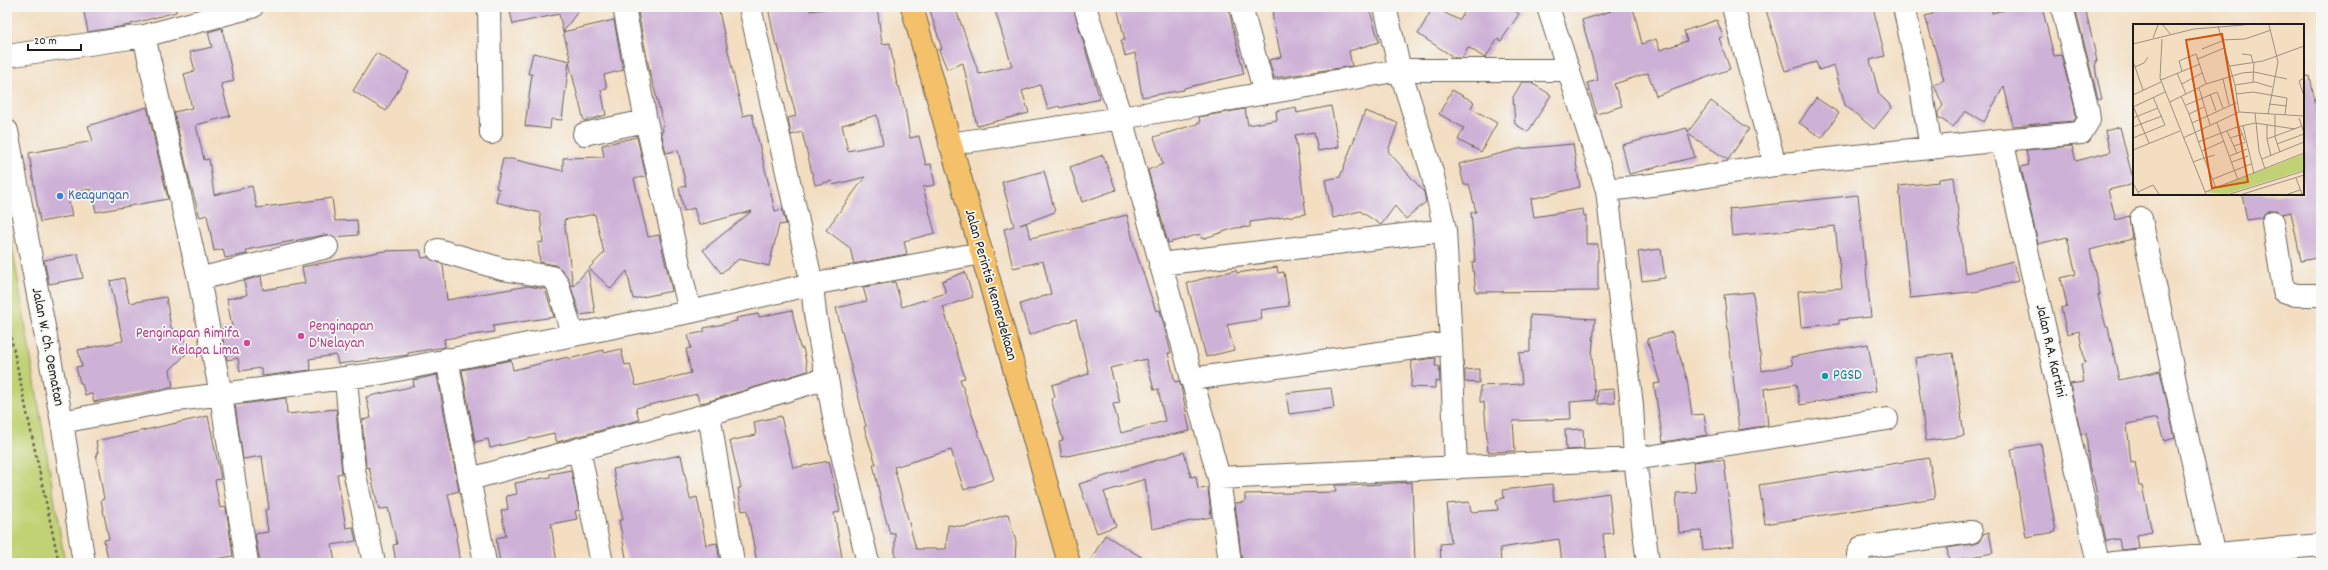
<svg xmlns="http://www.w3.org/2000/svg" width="2328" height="570" font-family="Dekko,sans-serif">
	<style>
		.green { fill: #c1d274; stroke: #6e7748 }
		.building { fill: #ceb1d7; fill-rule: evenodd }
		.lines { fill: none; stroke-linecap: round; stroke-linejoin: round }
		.minor-casing { stroke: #676056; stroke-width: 24 }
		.major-casing { stroke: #676056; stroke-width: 24 }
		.path { stroke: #676056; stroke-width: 2.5; stroke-dasharray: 3 3; stroke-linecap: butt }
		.minor { stroke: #fff; stroke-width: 22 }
		.major { stroke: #f4c16a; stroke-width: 22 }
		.shop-dot { fill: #3f7fe0; stroke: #f6f6f2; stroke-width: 1.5 }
		.hotel-dot { fill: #d1479c; stroke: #f6f6f2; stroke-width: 1.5 }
		.culture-dot { fill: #0f9aa8; stroke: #f6f6f2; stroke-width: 1.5 }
		.labels { text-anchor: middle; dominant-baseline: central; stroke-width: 3.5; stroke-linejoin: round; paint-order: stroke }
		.shop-label { font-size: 15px; fill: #366cbe; stroke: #f6f6f2; text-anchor: start }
		.street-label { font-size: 15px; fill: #1c1c1c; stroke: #f6f6f2 }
		.hotel-label { font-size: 15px; fill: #b23c85; stroke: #f6f6f2; text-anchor: start }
		.culture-label { font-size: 15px; fill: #0d838f; stroke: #f6f6f2; text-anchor: start }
		.inset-road { fill: none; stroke: #9d9080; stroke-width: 1 }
		.view { fill: #d4530e; fill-opacity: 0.15; stroke: #d4530e; stroke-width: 2 }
		.inset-edge { fill: none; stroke: #1c1c1c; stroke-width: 2 }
	</style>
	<rect width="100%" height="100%" fill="#f6f6f2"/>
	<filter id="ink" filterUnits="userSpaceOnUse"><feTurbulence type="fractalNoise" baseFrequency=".025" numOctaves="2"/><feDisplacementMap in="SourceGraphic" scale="8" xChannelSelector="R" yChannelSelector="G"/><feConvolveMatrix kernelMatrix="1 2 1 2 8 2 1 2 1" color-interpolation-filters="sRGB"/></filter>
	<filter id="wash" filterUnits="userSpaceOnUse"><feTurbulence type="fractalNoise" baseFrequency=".012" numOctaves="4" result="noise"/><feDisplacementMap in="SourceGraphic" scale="16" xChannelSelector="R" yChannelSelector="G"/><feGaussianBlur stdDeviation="0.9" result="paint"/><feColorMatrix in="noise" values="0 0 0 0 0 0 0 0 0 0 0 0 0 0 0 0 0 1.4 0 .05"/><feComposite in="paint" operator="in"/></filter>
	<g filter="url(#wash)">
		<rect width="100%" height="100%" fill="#f3dec2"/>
		<path class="green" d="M7,215L65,563H7Z"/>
		<g id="blocks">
			<path class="building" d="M83,7H176V12L131,24V25L88,32Z
				M509,7H581L563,32L559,14L513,24Z
				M637,7H718L743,116L752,114L775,211L782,209L786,224L779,225L769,266L739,259L721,273L703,250L752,211L699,225L694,208L684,211L679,188L686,186L678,150L666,153L661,132L663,131L662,126H664L650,73Z
				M768,7H810V11L837,7H877L882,44L890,43L897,86H899L905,108L910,138L919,136L926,165L931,164L935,185L923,187L935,233L904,241L907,254L854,264L850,248L826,230L865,177L833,185L832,181L815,185L802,132L791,135L788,118L796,116L778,45L776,46ZM877,115L883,144L848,151L842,125Z
				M929,7H955L979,74L1012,66L994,7H1073L1100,99L1060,108L1059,106L1048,109L1040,85L1022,91L1029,113L977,126L963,63L947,69L939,50L942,49Z
				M1117,7H1228L1244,74L1184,88V90L1142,97L1135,53L1125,56L1121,40H1125Z
				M1272,7H1369L1379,42L1349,51L1352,66L1274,78L1269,60L1281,57L1272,14H1274Z
				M1433,7L1459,20L1468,7H1509L1519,14L1501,41L1498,39L1485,58L1468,47L1462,58H1455L1418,34Z
				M1610,7H1633L1642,44L1656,39L1660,50L1687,41L1684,31L1717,20L1723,36L1719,38L1730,69L1656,96L1648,73L1614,84L1622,106L1597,114L1587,83L1598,80L1582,20L1611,11Z
				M1765,7H1873L1885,56L1870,60L1879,94L1892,107L1874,129L1845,105L1834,65L1819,70L1816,62L1785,71Z
				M1932,7H1991L1992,13L2016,7H2042L2054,56L2061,55L2074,105L2076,118L2074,121L2013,126L2004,86L1984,122L1965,111L1953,127L1938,117V112L1943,106L1934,85L1944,80L1925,16L1933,14Z
				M2075,7H2085L2097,61H2095L2096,73L2102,99H2098Z
				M614,20L623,70L604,75L607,89L601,90L606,115L584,121L569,62L562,120L551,119L550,129L525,126L532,74H528L533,53L571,61L563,32Z
				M222,28L234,81L221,84L230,116L196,125L204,160L209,159L214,195L252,186L257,208L332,198L335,221L357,220L358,235L334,237L324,235L246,250L247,254L225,258L223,249L214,251L207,215L200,217L191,186L174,112L192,108L184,74L195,71L190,52L212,47L208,32Z
				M376,53L409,72L386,111L353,91Z
				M2310,76L2321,134V257L2301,261L2291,212L2282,214L2277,210H2271L2265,213L2261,218L2247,220L2242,194H2303V77Z
				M1522,82H1530L1551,95L1528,132L1515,124L1513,97Z
				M1452,90L1474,102L1471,108L1497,123L1481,152L1458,140L1464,128L1439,114Z
				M1816,98L1839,113L1822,138L1799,123Z
				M1711,101L1749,129L1728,160L1688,134L1695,157L1629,174L1622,145L1687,128L1688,132Z
				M1331,106L1339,147L1318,151L1314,132L1295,135L1306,214L1250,222V227L1235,228L1202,239L1200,234L1168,243L1148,170L1163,164L1154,137L1200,123L1199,117L1245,109L1248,125L1277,120L1276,111L1296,107L1297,113Z
				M147,107L168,199L96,212L91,189L67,193L72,216L40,222L29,153L93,141L88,126Z
				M1365,111L1398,123L1388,151L1424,192L1426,202L1406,219L1395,206L1381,225L1360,211L1333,218L1325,180L1340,177Z
				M2120,127L2134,184L2108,190L2116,220L2129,216L2132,239L2090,250L2100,295H2098L2106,327H2108L2119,380L2160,371L2175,438L2164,441L2157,418L2127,424L2131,463L2135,462L2139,486H2142L2152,532L2137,535L2139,548L2121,550L2119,539L2106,541L2094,481L2089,466L2086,433L2081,434L2070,384L2084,382L2081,364L2085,363L2079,331L2067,334L2061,308L2067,306L2061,278L2076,274L2067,237L2038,244L2021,167L2029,165L2026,150L2072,146L2076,161L2110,152L2105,131Z
				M637,137L646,176L634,179L648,237L659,235L672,291L633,299L627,271L611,289L589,268L604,253L595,214L564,220L573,286L588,269L595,313L580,315L568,278L562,270L555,265L540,262L538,243L543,242L540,213L496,202L499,189L496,188L503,159H512L563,171V158L604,157L602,145Z
				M1573,144L1580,187L1531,199L1534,217L1583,209L1584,216H1586V244H1598V291L1476,292L1472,262H1475L1471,212H1476L1469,184L1464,185L1459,164L1518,149Z
				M1103,155L1116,190L1082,202L1070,167Z
				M1044,171L1055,212L1020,225L1026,223L1031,238L1127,215L1135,249L1156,311L1160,310L1171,353H1168L1175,382L1179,381L1181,387L1190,431L1062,457L1059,441L1063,440L1051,399L1055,397L1052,385L1089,374L1076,319L1029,335L1020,304L1051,294L1043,261L1013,268L1004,229L1014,226L1002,182ZM1146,359L1154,390L1158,389L1165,421L1121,433L1113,404L1120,403L1110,368Z
				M1954,177L1965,273L2013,261L2018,281L1979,291L1910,298L1899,186L1939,182V179Z
				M1858,195L1871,317L1839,320V324L1801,327L1798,291L1842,288L1835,226L1732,236L1729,209Z
				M1661,249L1665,278L1642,281L1638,252Z
				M420,250L422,258L428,257L443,265L447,300L528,286L545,289L554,317L493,326L494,332L444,339L445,347L408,353V355L338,364L336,355L309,359L311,370L262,376L261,368L240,371L238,358L227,360L221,329L232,327L227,299L247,295L244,281L261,276L263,290L305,283L302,267L384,251Z
				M78,254L83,278L49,284L44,260Z
				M1277,267L1278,273L1284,272L1289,306L1261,310L1262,319L1227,325L1234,350L1206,357L1187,283L1236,270L1237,273Z
				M965,272L973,297L943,307L965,378L960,379L994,479L964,490L951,450L894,467L916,549H946L948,525L966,527L1008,514L1016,542L1015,563H895V533L890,534L882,505L873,464H876L864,427L866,426L836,308L867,301L863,287L895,282L902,307L946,293L942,281Z
				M124,278L129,303L166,297L171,328L192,348L170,370L173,387L94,402L92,394L85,395L82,383H80L76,367L82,366L78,350L123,341L110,281Z
				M1753,292L1762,371L1793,365L1791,357L1868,344L1876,391L1800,405L1796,384L1764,389L1768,425L1739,430L1724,295Z
				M792,310L800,348H803L808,371L706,402L699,403L697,394L636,408L639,420L557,442L554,433L490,448L488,439L475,442L462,370L511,360L513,370L568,357L569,359L603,350L604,353L621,349L625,365L630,364L636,386L691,373L686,349L691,348L688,335L704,332V328L737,321L736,318L758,314L759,317Z
				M1530,315L1595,319L1592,356L1595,400L1570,402L1571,419L1513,421L1515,451L1488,452L1484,402H1480V386L1522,384L1519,353L1530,352Z
				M1672,332L1687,379L1692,415L1704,414L1707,435L1663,442L1654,384L1660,383L1647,339Z
				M1953,353L1964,436L1926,441L1915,358Z
				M1436,358L1435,366H1439L1440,382L1435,381V388L1411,387L1412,361Z
				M1479,369V383L1465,382V370Z
				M437,375L459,491L448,494L457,536L456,537L460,563H396L393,545L397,544L388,508L379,510L369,467L366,468L362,420L371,418L366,397L414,386L413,380Z
				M1331,388L1334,408L1289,414L1286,393Z
				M1614,389L1615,403L1598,404L1597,390Z
				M286,398L287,414L336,409L342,473L337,474L346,528L353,527L356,541L332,545L335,563H260L255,534L268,532L265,510L269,509L262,456L243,459L235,405Z
				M208,416L221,479L215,480L220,508L226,507L233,556L205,561V563H109L104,540L109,539L101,500L104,499L96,453H98L96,441Z
				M781,416L793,468L829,461L840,512L834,513L843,563H757L747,510L742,511L738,488H741L730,441L756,435L754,422Z
				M1583,429L1584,449L1566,450L1565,430Z
				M2041,444L2056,532L2026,537L2011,449Z
				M1184,452L1191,477L1196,476L1198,489L1208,488L1211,517L1152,529L1145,479L1104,492L1116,526L1097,533L1079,484Z
				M681,455L690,499L697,497L706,545L717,543L720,563H627L619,520H623L613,469Z
				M1929,458L1935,498L1765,524L1759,485Z
				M1710,460H1724L1734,546L1703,550L1701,531L1679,533L1676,493L1696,492L1693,462Z
				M571,470L579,510L575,511L577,519L551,524L557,563H500L496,538L506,536L501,511L508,509L506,496L517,494L515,483L550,477V474Z
				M1412,482L1415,563H1242L1235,503L1245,502V494L1336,492L1335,485H1348L1349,486Z
				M1552,484L1554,501L1609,493L1613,533L1603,534L1606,563H1562L1559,539L1500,548L1501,563H1441L1440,544L1451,543L1447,504L1469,502L1471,512L1498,510L1496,500L1504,498L1503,490Z
				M1989,532L1993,553L1949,561L1947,548L1973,544L1979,542L1983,534Z
				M1105,535L1151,563H1089Z"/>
		</g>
	</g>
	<g filter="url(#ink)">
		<use href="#blocks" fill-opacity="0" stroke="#676056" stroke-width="1"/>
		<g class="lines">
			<defs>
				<path id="minor" d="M489,7L491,133
					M624,7L646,121L690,312
					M750,7L812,284L815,314L837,433L868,563
					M1085,7L1121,118L1219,478L1230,563
					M1241,7L1265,93
					M1548,7L1607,190L1632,406L1635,459L1648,563
					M1733,7L1775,165
					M1904,7L1920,82L1931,148
					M144,36L199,279L221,395L247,563
					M7,56L144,36L252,7
					M7,131L62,422L84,563
					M584,134L646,121
					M2002,140L2098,563
					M950,144L1121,118L1400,70H1569
					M1607,190L1660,184L1775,165L2002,140L2081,133L2089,120L2088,111L2062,7
					M2141,219L2180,405L2214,556
					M2273,222L2284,291L2296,295H2321
					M438,250L502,269L552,277L558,285L572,334
					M1160,264L1445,230
					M199,279L327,247
					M1451,343L1456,468
					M447,359L485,563
					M346,379L354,470L374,563
					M1191,379L1451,343L1445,230L1432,172L1400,70L1385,7
					M709,414L733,563
					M62,422L169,401L382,373L690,312L812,284L982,253
					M579,449L602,563
					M1219,478L1635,459L1887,419
					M470,479L709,414L827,378
					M1859,563L1858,554L1861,548L1971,532
					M2112,563L2321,545"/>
				<path id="major" d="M912,7L1069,563"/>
			</defs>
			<use href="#minor" class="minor-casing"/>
			<use href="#major" class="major-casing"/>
			<path class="path" d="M7,319L59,563
				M11,563L14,560L18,563"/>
			<use href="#minor" class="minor"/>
			<use href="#major" class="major"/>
		</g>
	</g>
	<circle class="shop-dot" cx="60" cy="196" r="4"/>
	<g class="hotel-dot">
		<circle cx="301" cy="336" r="4"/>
		<circle cx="247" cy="343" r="4"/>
	</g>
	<circle class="culture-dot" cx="1825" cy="376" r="4"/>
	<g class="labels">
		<g class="shop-label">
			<text x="68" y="196">Keagungan</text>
		</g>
		<g class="street-label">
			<text transform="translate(990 285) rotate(74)">Jalan Perintis Kemerdekaan</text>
			<text transform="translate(47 347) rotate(79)">Jalan W. Ch. Oematan</text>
			<text transform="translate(2050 351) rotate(77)">Jalan R.A. Kartini</text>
		</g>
		<g class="hotel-label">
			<text x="309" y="327">Penginapan<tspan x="309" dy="17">D'Nelayan</tspan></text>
			<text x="239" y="334" text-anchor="end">Penginapan Rimifa<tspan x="239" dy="17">Kelapa Lima</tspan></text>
		</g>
		<g class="culture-label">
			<text x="1833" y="376">PGSD</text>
		</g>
	</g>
	<g transform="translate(2133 24)">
		<rect width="171" height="171" fill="#f3dec2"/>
		<path d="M171,130V146L93,170L72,168Z" fill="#c1d274"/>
		<path class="inset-road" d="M30,1L38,11M85,2L102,61L106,88M20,14L25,1M29,15L27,54L73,170M89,16L112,15L138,6M0,20L61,5L111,1M69,25L89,17M109,30L118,31L120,39M65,35L91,24M0,37L10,66M97,42L130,37L171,22M2,43L11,39L15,33M49,47L46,37L63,30L73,60M44,49L53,70M171,54L166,57L171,72M90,55L96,81M28,56L67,40M120,58L121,38M49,60L69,49M102,61L122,58L139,63M66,64L77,101M77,70L83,87M103,70L120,68L154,74L152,91M0,71L28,58M48,72L56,90M37,78L73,60L109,49L121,48L154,55M136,80L154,82M53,81L84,68L90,84M0,82L16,119M0,83L32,68M122,89L126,127L132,145M135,90L145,38L136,1M142,91V113L147,128M0,94L25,84M166,94L171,109M59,99L105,78M84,99L105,156M106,102L112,117M110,102L121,150M0,103L29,92M94,107L104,129M0,114L32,101L20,73M50,114L106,88L171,92M97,114L110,110M134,115V100M65,118L104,103L122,99L162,105M144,120L171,110M101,122L113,118M0,126L47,107M69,127L91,117M82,131L71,134L83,164M97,132L114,125M138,132L134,115L169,102M129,135L171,118M60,138L71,134L56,90L71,83M99,138L115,132M163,154L169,170M80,155L118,140M0,159L6,170M5,168L20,161L26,170M72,168L171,129M97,170L171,147M110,170L171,151M155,170L167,166"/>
		<path class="view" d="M89,10L115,158L79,164L53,16Z"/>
		<rect width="171" height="171" class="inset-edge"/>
	</g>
	<rect width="2328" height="570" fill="none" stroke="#f6f6f2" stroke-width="24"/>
	<path d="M28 44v6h53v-6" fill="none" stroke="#1c1c1c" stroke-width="2"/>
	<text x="34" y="44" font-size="12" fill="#1c1c1c" stroke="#f6f6f2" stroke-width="3" paint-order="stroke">20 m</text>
</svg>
